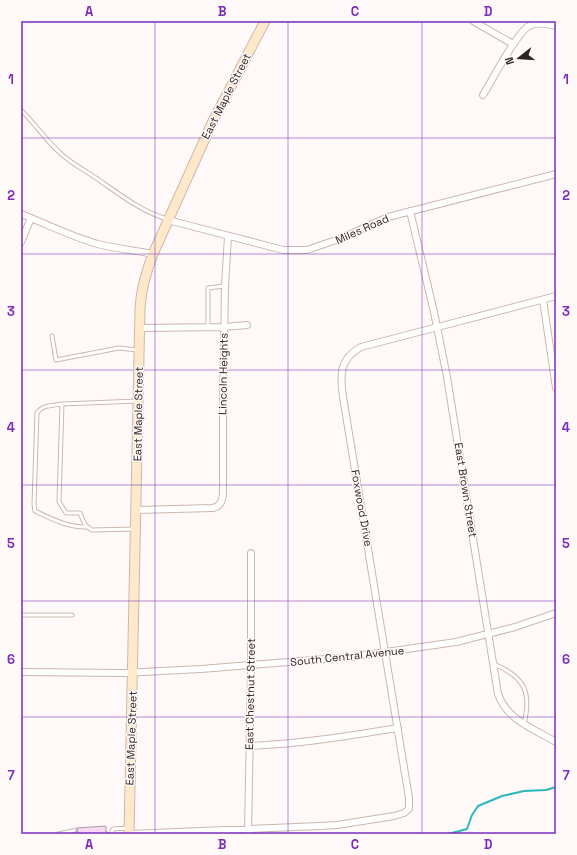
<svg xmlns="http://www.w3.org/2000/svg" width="577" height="855" font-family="'Space Grotesk',sans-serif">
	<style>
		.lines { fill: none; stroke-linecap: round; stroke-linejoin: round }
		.stream { stroke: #2db7bd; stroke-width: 2 }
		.lane-casing { stroke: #cbb7ae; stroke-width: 5 }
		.street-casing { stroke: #cbb7ae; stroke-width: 8 }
		.secondary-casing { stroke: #cbb7ae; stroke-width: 11 }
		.lane { stroke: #fff; stroke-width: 3 }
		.street { stroke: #fff; stroke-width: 6 }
		.secondary { stroke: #feeaca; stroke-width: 9 }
		.wall { fill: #d4bbd0 }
		.building { fill: #f7daf2; stroke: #ad99a9 }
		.grid { fill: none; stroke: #7b2cbf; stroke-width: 1; stroke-opacity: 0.55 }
		.labels { text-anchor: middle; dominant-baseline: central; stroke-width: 3; stroke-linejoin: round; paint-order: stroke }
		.street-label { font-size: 11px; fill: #2b2420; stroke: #fffaf9 }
		.neatline { fill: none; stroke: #7b2cbf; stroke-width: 1.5 }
		.grid-label { font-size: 13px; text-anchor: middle; font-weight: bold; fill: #7b2cbf }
	</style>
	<rect width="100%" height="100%" fill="#fffaf9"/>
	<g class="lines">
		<path class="stream" d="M448,834L467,829L472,815L478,806L502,796L524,791L546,790L556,787"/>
		<defs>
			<path id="lane" d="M21,110C35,124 46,140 60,153C71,163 84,170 96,178C118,193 140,211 167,219
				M208,326V288L225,286
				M52,336L56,360L119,348L138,350
				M62,404C54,405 42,405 37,413L34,504L35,511C52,519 69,528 88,527
				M134,529L92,530L85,525L80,513H66L59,502L62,404L138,401
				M21,615H72
				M494,664C524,677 532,691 524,724
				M58,834L78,830
				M111,834L113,829L128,828"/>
			<path id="street" d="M473,21L513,44
				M483,95C491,82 517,32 529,26C536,22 548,24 556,26
				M410,211L434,312L447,377L498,694C507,720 534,729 556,742
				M21,214C47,224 72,237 98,244C116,249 135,250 153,254
				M168,220L283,250H307L342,238L388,217L556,174
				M21,242L31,218
				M543,300L556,388
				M140,328L224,327L247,325
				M136,510L213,508C221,506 222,501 223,494V407L225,286L228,236
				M21,672L123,673L201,669L351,657L456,642L515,627L556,613
				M249,746C299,744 348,736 398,728
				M129,834L320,826L337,825L394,816L404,813L409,809V798L343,397C340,375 339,359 361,347L556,296
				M248,834L251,670V553"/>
			<path id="secondary" d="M129,834L140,308C141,289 146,272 153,254L212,123L265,21"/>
		</defs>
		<use href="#lane" class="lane-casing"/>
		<use href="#street" class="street-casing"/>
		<use href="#secondary" class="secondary-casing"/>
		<use href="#lane" class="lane"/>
		<use href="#street" class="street"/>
		<use href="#secondary" class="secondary"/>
	</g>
	<path class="wall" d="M77,828L106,832L108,834H73Z"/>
	<path class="building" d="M106,826V832H108V834H78L77,828Z"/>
	<path class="grid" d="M155,21V834M288,21V834M422,21V834M21,138H556M21,254H556M21,370H556M21,485H556M21,601H556M21,717H556"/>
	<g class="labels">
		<g class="street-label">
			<text transform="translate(226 96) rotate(-63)">East Maple Street</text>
			<text transform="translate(362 229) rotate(-24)">Miles Road</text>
			<text transform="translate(223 374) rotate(-89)">Lincoln Heights</text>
			<text transform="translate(138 414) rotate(-89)">East Maple Street</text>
			<text transform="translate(466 490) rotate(81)">East Brown Street</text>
			<text transform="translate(362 508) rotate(80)">Foxwood Drive</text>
			<text transform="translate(347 656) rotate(-6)">South Central Avenue</text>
			<text transform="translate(250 694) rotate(-89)">East Chestnut Street</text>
			<text transform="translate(131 738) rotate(-88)">East Maple Street</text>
		</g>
	</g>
	<rect width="577" height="855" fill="none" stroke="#fffaf9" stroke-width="44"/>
	<g transform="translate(519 58) rotate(253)" stroke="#fffaf9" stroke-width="3" paint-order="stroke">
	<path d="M0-3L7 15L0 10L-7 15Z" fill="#2b2420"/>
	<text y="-6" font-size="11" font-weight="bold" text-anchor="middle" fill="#2b2420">N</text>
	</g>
	<rect x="22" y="22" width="533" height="811" class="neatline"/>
	<g class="grid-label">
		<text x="89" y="16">A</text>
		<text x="222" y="16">B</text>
		<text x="355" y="16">C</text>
		<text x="488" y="16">D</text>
		<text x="11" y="84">1</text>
		<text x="566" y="84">1</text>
		<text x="11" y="200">2</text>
		<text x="566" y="200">2</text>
		<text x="11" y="316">3</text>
		<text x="566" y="316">3</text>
		<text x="11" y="432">4</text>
		<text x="566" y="432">4</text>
		<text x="11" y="548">5</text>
		<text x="566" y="548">5</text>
		<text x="11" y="664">6</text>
		<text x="566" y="664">6</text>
		<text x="11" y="780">7</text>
		<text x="566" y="780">7</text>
		<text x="89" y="849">A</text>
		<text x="222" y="849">B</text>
		<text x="355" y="849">C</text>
		<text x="488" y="849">D</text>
	</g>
</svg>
